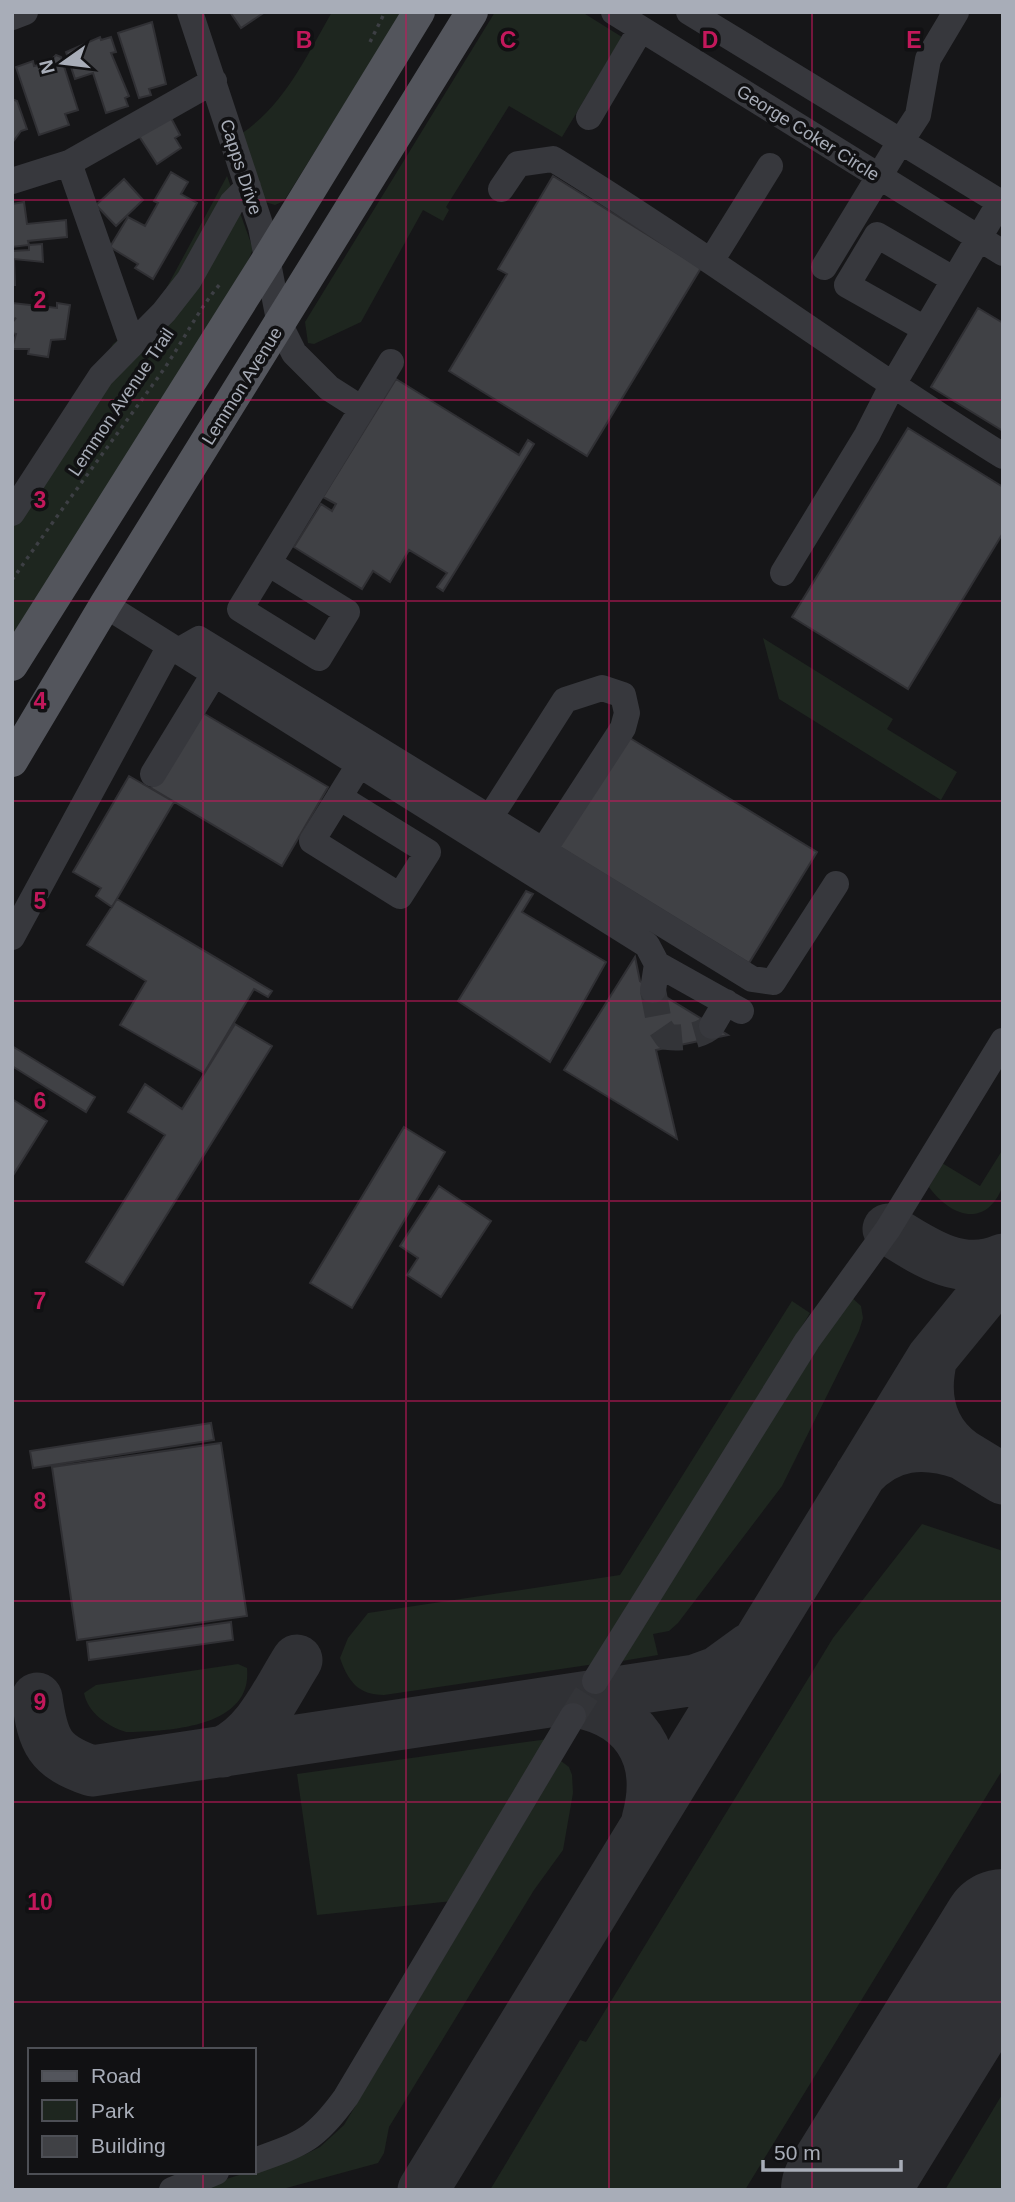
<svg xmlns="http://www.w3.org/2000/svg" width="1015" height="2202" font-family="Arial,sans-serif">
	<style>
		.green { fill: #1e261f }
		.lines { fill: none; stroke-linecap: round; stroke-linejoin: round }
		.taxiway { stroke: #303135; stroke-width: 51 }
		.runway { stroke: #303135; stroke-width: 124 }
		.building { fill: #404145; stroke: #303034; stroke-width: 2 }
		.minor-tunnel { stroke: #333438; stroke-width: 26; stroke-dasharray: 26 13; stroke-linecap: butt }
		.path { stroke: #3d3f44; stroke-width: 3.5; stroke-dasharray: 3.5 5; stroke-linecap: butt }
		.minor { stroke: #37383d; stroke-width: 26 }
		.major { stroke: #53555c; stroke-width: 32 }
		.grid { fill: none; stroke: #c2185b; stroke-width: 2; stroke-opacity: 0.55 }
		.labels { text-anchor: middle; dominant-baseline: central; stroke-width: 7; stroke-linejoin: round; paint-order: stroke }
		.street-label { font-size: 18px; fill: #a8adb8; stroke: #111113 }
		.grid-label { font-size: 23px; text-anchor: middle; font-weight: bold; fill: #c2185b; stroke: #111113; stroke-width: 7; stroke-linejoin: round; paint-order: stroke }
	</style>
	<rect width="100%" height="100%" fill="#161618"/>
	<path class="green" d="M332,12H402L284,201L275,205L265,202L241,134C285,104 306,57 332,12Z
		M495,12H582L622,37L562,137L509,106L446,207L449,210L443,221L423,210L361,322L314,344L308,343L305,322Z
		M227,176L253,249L248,261L12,644V510L113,344L154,311Z
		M763,638L893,719L887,729L957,772L941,800L779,699Z
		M1003,1149C1003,1160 1006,1178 1002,1188C985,1229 950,1216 929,1187L942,1163L980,1186Z
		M849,1295L861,1306L863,1318L859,1331L782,1486L678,1623L669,1631L653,1634L658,1655L622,1661Z
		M792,1301L810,1313L595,1664L384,1695C358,1695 348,1681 340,1658L348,1638L368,1613L620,1575Z
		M922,1524L1003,1551V1769L745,2190H490L580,2040L586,2042L833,1638Z
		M238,1664L247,1668C253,1728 168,1731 126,1732C107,1726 88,1713 84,1693L96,1685Z
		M548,1739L453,1901L317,1915L297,1774Z
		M561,1761L569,1767L572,1775L573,1793L563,1850L534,1890L389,2127L384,2153L378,2163L279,2190H191L304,2155L320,2147L344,2125Z
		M1003,2093V2190H945Z"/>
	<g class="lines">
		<path class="taxiway" d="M888,1229C923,1251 961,1278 1003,1259
			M962,1454L1003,1479
			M860,1475C889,1443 924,1441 962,1454C930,1431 923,1395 932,1358
			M37,1698C43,1742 49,1756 92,1771L695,1680L717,1672L750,1648
			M568,1701C634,1709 665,1755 647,1820
			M222,1752C259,1735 276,1693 297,1660
			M423,2190L932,1358L1003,1271"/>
		<path class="runway" d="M843,2190L1003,1931"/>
	</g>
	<path class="building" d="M230,12H265L241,28Z
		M152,22L166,84L149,89L151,95L139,98L118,33Z
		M100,37L101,40L111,37L116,52L111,53L129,96L125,98L128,106L106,113L93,73L75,79L66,52Z
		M56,55L61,57L78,110L65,114L69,125L39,135L16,67L33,61L34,66L39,65V62L50,61Z
		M12,99L17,101L27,129L21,131L12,143Z
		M170,116L180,135L175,138L181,148L157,164L139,136Z
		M171,172L188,182L181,194L197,203L153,279L135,268L138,264L110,247L128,217L145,226L158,203L154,201Z
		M553,176L701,268L587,456L449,371L507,274L498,269Z
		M124,179L143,200L116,226L96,205Z
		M24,202L27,224L66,220L67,237L28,241L29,245L12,247V204Z
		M42,244L43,262L14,259L15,285H12V251L29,250V245Z
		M12,303L57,308V303L70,305L65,339L51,340L48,357L28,354L29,349H12L16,334L12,333V323L16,318L12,320Z
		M978,308L1003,323V431L931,387Z
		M396,379L519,455L528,440L534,444L443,591L437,587L447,573L409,550L390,582L373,571L362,589L294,547L321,504L332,511L336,504L323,497Z
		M908,428L1003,487V533L908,689L792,617Z
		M203,713L328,787L282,866L151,788Z
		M625,735L817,852L749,963L558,846Z
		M129,776L174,802L112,907L96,896L101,888L73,872Z
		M526,891L533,894L522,912L606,962L550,1062L458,1001Z
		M117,899L272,991L268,997L254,989L204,1073L120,1025L146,981L87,945Z
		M635,957L640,981L728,1035L656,1050L677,1139L564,1070Z
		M235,1024L272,1046L123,1285L86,1262L165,1135L128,1112L145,1084L182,1109Z
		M12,1046L95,1097L86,1112L12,1066Z
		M12,1099L47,1121L12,1177Z
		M404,1127L445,1152L352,1308L310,1283Z
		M439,1186L491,1221L441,1297L407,1275L418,1258L400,1246Z
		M211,1423L214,1440L33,1468L30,1451Z
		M221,1443L247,1616L77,1640L52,1467Z
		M231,1622L233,1640L89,1660L87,1642Z"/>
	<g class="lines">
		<path class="minor-tunnel" d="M653,990L660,1027L667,1037C680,1039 702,1036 712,1026
			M573,1716L595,1681"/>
		<path class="path" d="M370,42L385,12
			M12,580C60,511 110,444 159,376C181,346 196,312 221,283"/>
		<path class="minor" d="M190,12L261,227L280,325L294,353L329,388L362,409
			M614,12L1003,253
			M689,12L1003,204
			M12,17L25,12
			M589,117L641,29
			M905,135L918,115L928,59L956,12
			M69,163L132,343
			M12,181L69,163L214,81
			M501,189L518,164L553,159C706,253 850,361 1003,456
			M711,261L770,166
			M824,267L900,142
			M925,329L847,285L877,235L953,279
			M12,513L101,376L164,312L189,280L232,203L248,187
			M268,563L347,612L319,658L240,609L391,362
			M783,573L867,435L892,386L1000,202
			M105,605L647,945L657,964L741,1011
			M178,651L199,639L752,979L773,982L836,884
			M153,774L214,674
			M339,797L428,852L400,896L312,841L359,765
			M489,819L565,700L602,688L623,695L627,713L623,728L543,851
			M12,937L170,646
			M653,990L657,964
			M712,1026L726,1002
			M595,1681L807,1341L888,1229L1003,1041
			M254,2161C302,2144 315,2140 346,2097L573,1716
			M172,2190L216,2172"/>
		<path class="major" d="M12,665L269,257L419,12
			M12,761L105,605L472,12"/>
	</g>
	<path class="grid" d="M203,12V2050M406,12V2190M609,12V2190M812,12V2190M12,200H1003M12,400H1003M12,601H1003M12,801H1003M12,1001H1003M12,1201H1003M12,1401H1003M12,1601H1003M12,1802H1003M12,2002H1003M203,2172V2190"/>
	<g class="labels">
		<g class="street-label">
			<text transform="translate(808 133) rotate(32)">George Coker Circle</text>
			<text transform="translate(241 167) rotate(72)">Capps Drive</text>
			<text transform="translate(242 386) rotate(-58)">Lemmon Avenue</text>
			<text transform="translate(121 402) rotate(-56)">Lemmon Avenue Trail</text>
		</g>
	</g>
	<g class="grid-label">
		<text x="304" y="48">B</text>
		<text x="508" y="48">C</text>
		<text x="710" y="48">D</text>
		<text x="914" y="48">E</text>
		<text x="40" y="308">2</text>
		<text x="40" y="508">3</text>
		<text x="40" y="709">4</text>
		<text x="40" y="909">5</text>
		<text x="40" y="1109">6</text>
		<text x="40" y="1309">7</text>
		<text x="40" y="1509">8</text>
		<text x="40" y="1710">9</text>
		<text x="40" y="1910">10</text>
	</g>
	<rect width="1015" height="2202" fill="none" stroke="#a8adb8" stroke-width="28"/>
	<rect x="28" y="2048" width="228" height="126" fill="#111113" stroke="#4d4f55" stroke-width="2"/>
	<rect x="42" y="2071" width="35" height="10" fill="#53555c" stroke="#4d4f55" stroke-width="2"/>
	<text x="91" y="2083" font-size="21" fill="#a8adb8">Road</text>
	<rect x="42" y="2100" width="35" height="21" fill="#1e261f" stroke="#4d4f55" stroke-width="2"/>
	<text x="91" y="2118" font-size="21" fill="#a8adb8">Park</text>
	<rect x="42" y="2136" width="35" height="21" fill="#404145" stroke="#4d4f55" stroke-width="2"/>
	<text x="91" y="2153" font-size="21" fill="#a8adb8">Building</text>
	<g transform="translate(63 63) rotate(256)" stroke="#111113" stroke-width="5" paint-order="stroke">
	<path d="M0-5L12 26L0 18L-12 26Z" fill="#a8adb8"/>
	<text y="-10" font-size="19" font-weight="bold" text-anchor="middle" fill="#a8adb8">N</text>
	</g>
	<path d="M763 2160v10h138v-10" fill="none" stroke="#a8adb8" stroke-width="3.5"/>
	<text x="774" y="2160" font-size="21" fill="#a8adb8" stroke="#111113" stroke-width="5" paint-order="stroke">50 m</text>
</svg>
